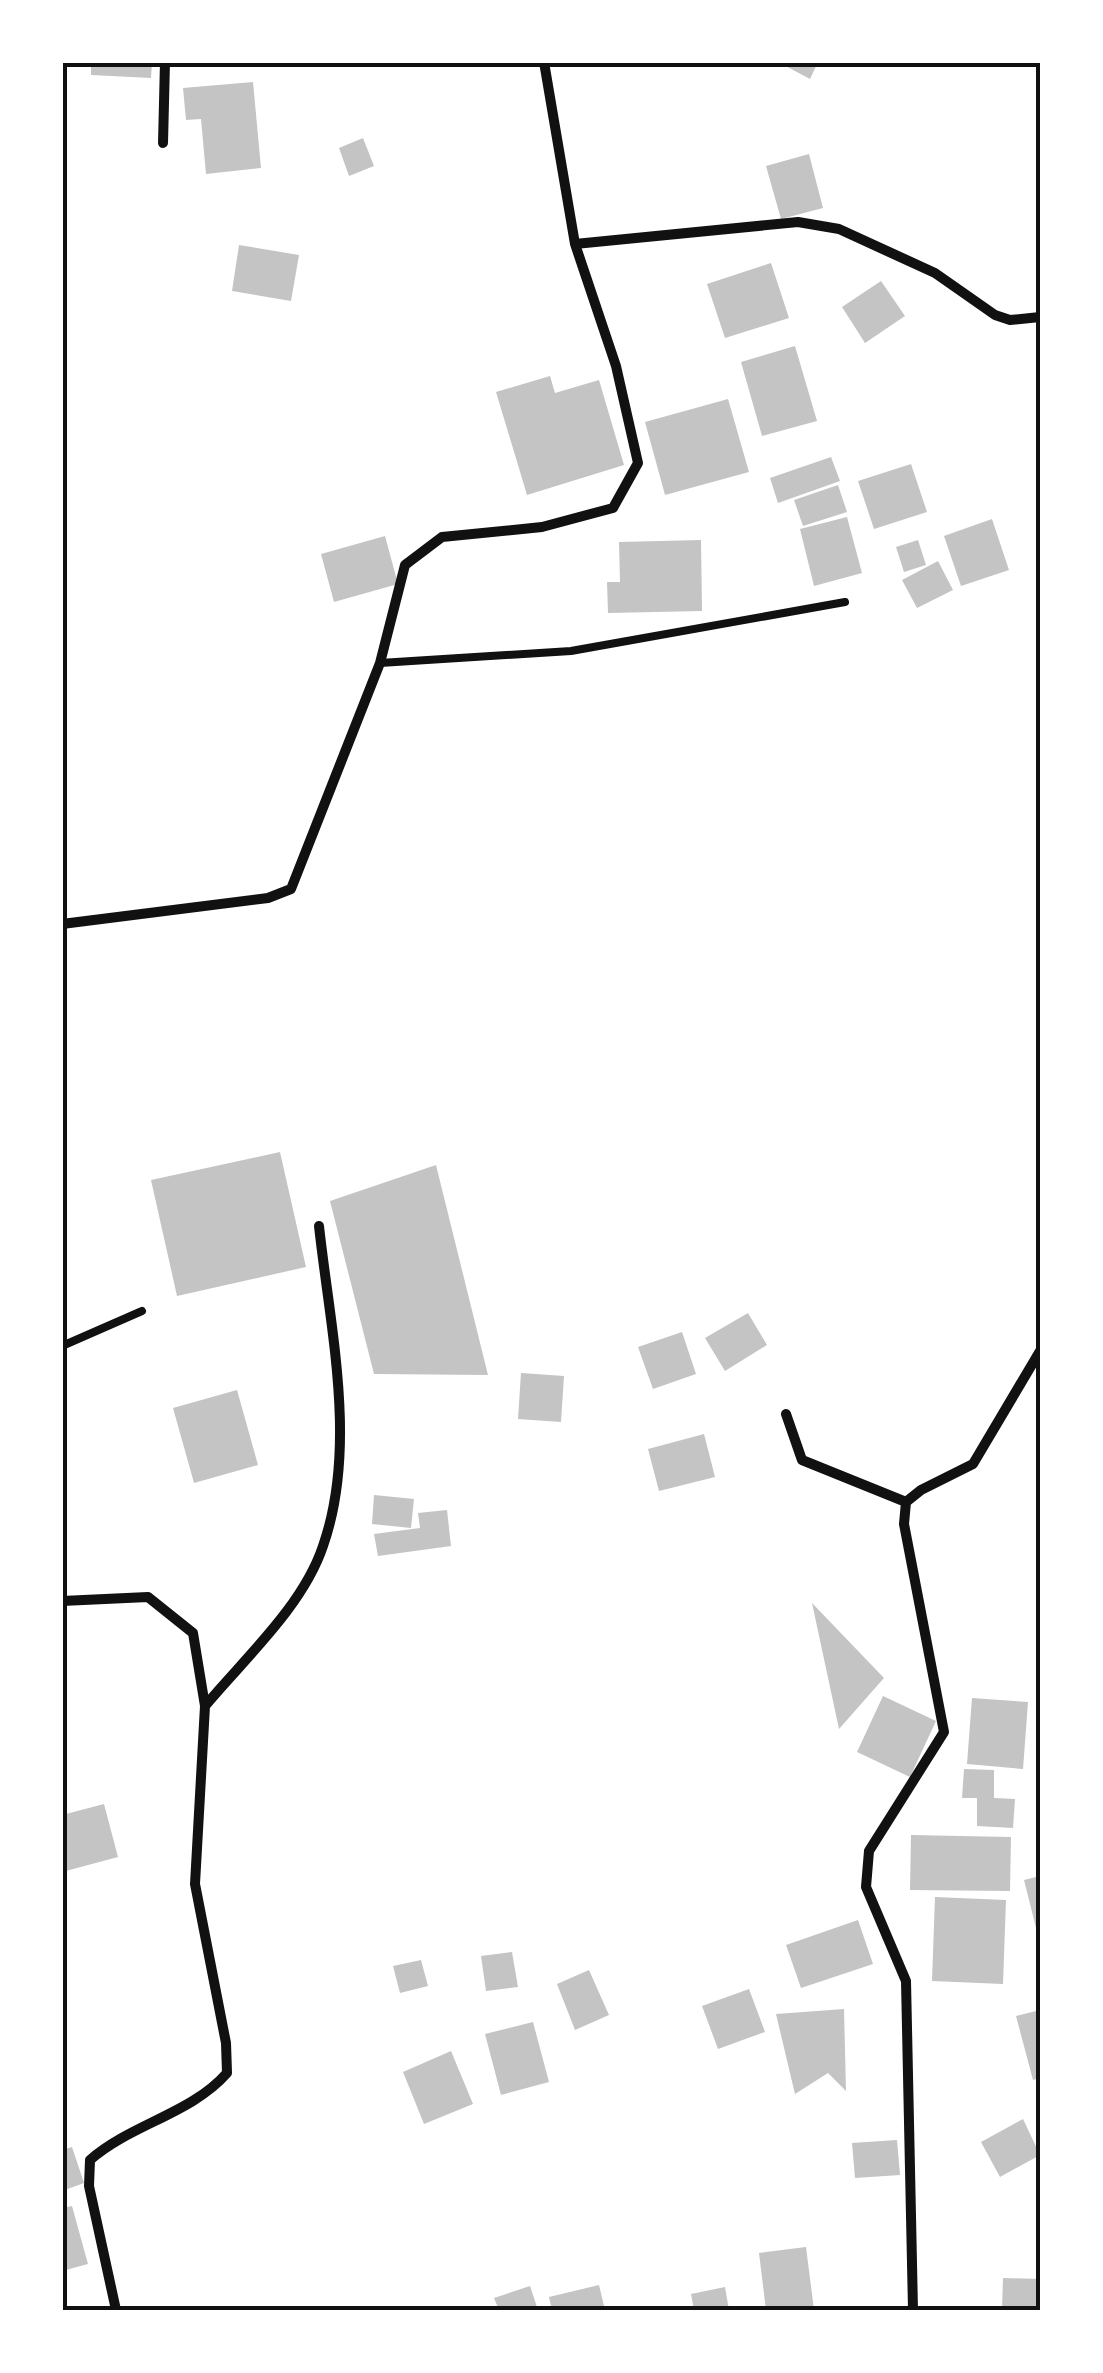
<svg xmlns="http://www.w3.org/2000/svg" width="1103" height="2373" font-family="Jost,sans-serif">
	<style>
		.building { fill: #c4c4c4 }
		.lines { fill: none; stroke-linecap: round; stroke-linejoin: round }
		.service { stroke: #111; stroke-width: 8 }
		.minor { stroke: #111; stroke-width: 10 }
		.neatline { fill: none; stroke: #111; stroke-width: 4 }
	</style>
	<rect width="100%" height="100%" fill="#fff"/>
	<path class="building" d="M91,62H152L151,78L91,75Z
		M778,62H818L810,79Z
		M253,82L261,168L206,174L201,119L186,120L183,88Z
		M363,138L374,166L349,176L339,148Z
		M809,154L823,208L781,219L766,166Z
		M239,245L299,255L291,301L232,291Z
		M771,263L789,318L725,338L707,284Z
		M881,281L905,316L865,343L842,307Z
		M795,346L817,421L762,436L741,362Z
		M550,376L555,393L599,380L624,465L527,495L496,392Z
		M728,399L749,472L665,495L645,422Z
		M831,457L840,481L778,503L770,478Z
		M911,464L927,512L874,529L858,481Z
		M838,485L847,512L803,526L794,500Z
		M847,517L862,573L814,586L800,529Z
		M992,519L1009,570L961,586L944,536Z
		M385,536L398,584L334,602L321,554Z
		M701,540L702,611L608,613L607,582H620L619,542Z
		M918,540L926,565L904,572L896,547Z
		M938,561L953,590L917,608L902,580Z
		M280,1152L306,1267L177,1296L151,1180Z
		M436,1165L488,1375L374,1374L330,1201Z
		M748,1313L767,1345L725,1371L705,1338Z
		M682,1332L696,1374L653,1389L638,1347Z
		M521,1373L564,1376L561,1422L518,1419Z
		M237,1390L258,1465L194,1483L173,1408Z
		M704,1434L715,1477L659,1491L648,1449Z
		M374,1495L414,1499L411,1528L372,1524Z
		M447,1510L451,1546L378,1556L374,1534L420,1528L418,1513Z
		M812,1603L884,1678L839,1729Z
		M883,1696L936,1721L910,1777L857,1752Z
		M972,1698L1028,1702L1023,1769L967,1764Z
		M964,1769L994,1770V1798L1015,1799L1013,1828L977,1826V1798H962Z
		M104,1804L118,1857L62,1872V1815Z
		M911,1835L1011,1837L1010,1891L910,1890Z
		M1040,1876V1932H1037L1024,1880Z
		M935,1897L1006,1900L1003,1984L932,1981Z
		M858,1920L873,1964L801,1988L786,1945Z
		M512,1952L518,1987L486,1991L481,1956Z
		M421,1960L428,1986L400,1993L393,1966Z
		M589,1970L609,2015L575,2030L557,1984Z
		M749,1989L765,2032L718,2049L702,2006Z
		M844,2009L846,2091L828,2073L795,2094L776,2014Z
		M1040,2010V2078L1033,2080L1016,2016Z
		M533,2022L549,2082L501,2095L485,2034Z
		M451,2051L473,2104L424,2124L403,2072Z
		M1023,2119L1040,2155L1000,2177L981,2142Z
		M897,2140L900,2175L855,2178L852,2143Z
		M72,2147L84,2183L62,2191V2150Z
		M72,2206L88,2264L62,2271V2208Z
		M806,2247L814,2310H766L759,2253Z
		M1003,2278L1040,2279V2310H1002Z
		M599,2285L605,2310H552L549,2297Z
		M530,2286L538,2310H499L494,2298Z
		M725,2287L729,2310H694L691,2294Z"/>
	<g class="lines">
		<path class="service" d="M380,663L571,651L845,602
			M62,1346L142,1311"/>
		<path class="minor" d="M163,143L165,62
			M575,244L798,222L839,229L935,273L995,315L1010,320L1040,317
			M62,924L268,898L291,889L380,663L405,565L442,537L542,527L613,508L638,463L616,366L575,244L544,62
			M786,1414L802,1460L906,1502
			M62,1601L148,1597L193,1633L205,1706L195,1884L226,2043L227,2073C191,2114 131,2124 90,2160L89,2186L116,2310
			M205,1706C245,1658 303,1606 323,1546C358,1446 330,1328 319,1226
			M913,2310L906,1981L866,1887L869,1851L944,1732L904,1524L906,1502L921,1490L973,1464L1040,1351"/>
	</g>
	<rect width="1103" height="2373" fill="none" stroke="#ffffff" stroke-width="130"/>
	<rect x="65" y="65" width="973" height="2243" class="neatline"/>
</svg>
